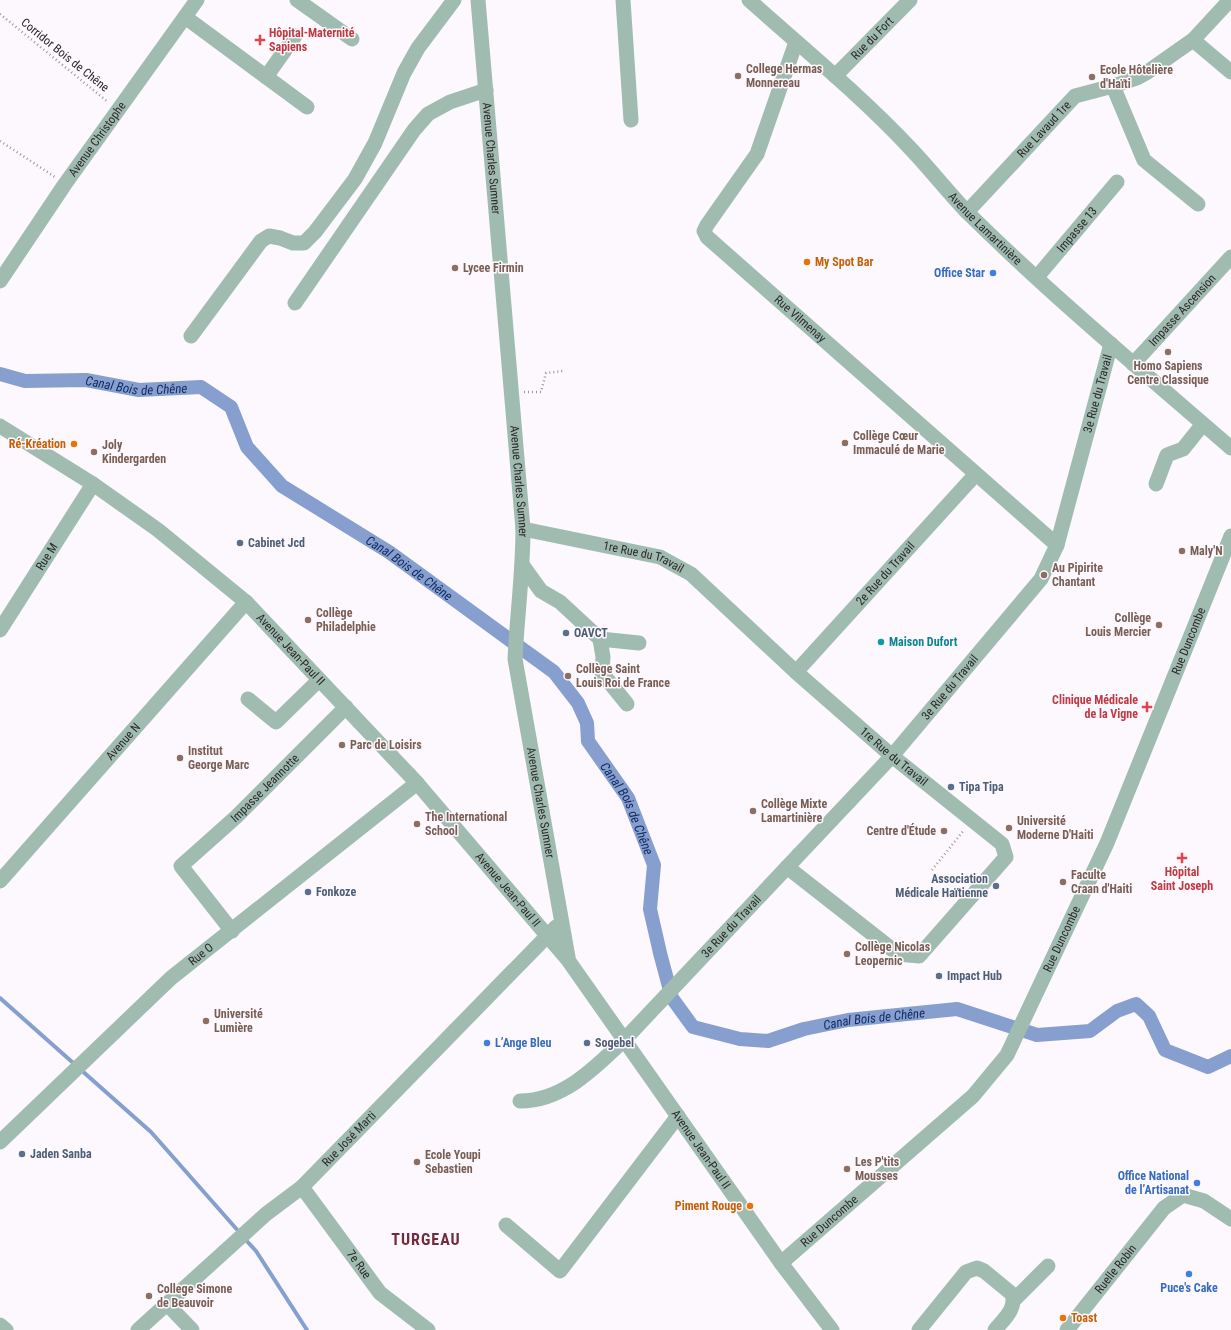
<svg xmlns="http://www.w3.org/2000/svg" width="1231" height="1330" font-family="'Roboto Condensed',sans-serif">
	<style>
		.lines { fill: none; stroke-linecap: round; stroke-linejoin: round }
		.stream { stroke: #869fcf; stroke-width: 4 }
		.canal { stroke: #869fcf; stroke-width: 14 }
		.path { stroke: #9a979c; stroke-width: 2.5; stroke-dasharray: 1 3; stroke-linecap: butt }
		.minor { stroke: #a0bbaf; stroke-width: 15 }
		.health-dot { fill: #e0444e; stroke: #fcf8fe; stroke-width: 1.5 }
		.education-dot { fill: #8d6e63; stroke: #fcf8fe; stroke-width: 1.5 }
		.food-dot { fill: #e8710a; stroke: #fcf8fe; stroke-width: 1.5 }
		.shop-dot { fill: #3f7fe0; stroke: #fcf8fe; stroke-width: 1.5 }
		.service-dot { fill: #5c6f8a; stroke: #fcf8fe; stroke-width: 1.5 }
		.culture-dot { fill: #0f9aa8; stroke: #fcf8fe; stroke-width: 1.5 }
		.labels { text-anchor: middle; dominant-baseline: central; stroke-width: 3; stroke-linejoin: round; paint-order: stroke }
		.health-label { font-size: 12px; font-weight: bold; fill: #be3a42; stroke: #fcf8fe; text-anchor: start }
		.street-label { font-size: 12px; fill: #2b292d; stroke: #fcf8fe }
		.education-label { font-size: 12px; font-weight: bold; fill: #785e54; stroke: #fcf8fe; text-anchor: start }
		.food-label { font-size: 12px; font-weight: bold; fill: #c56008; stroke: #fcf8fe; text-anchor: start }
		.shop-label { font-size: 12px; font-weight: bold; fill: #366cbe; stroke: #fcf8fe; text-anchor: end }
		.service-label { font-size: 12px; font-weight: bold; fill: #4e5e75; stroke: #fcf8fe; text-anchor: start }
		.culture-label { font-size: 12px; font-weight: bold; fill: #0d838f; stroke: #fcf8fe; text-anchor: start }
		.water-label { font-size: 13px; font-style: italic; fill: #112c65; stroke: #fcf8fe }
		.district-label { font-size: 16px; font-weight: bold; letter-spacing: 1px; fill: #722c3c; stroke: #fcf8fe }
	</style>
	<rect width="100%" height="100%" fill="#fcf8fe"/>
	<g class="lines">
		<path class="stream" d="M0,998L151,1132L240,1233
			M244,1238L256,1251L307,1330"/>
		<path class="canal" id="s1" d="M0,374L25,381L86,380L139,390L201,387L231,407L247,447L282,486L389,552L554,672L578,703L587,723L588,741L628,798L654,865L650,909L660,953L672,998L693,1027L740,1039L768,1041L804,1029L848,1020L957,1009L1037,1035L1090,1031L1117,1011L1136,1004L1149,1016L1165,1050L1208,1067L1231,1056"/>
		<path class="path" d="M0,14L108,102
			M0,141L55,177
			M524,392H541L546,373L563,371
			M932,870L964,830"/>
		<g class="minor">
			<path d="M297,0L352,39"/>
			<path id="s2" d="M478,0L523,529C523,573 517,616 515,659L568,957"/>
			<path d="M623,0L631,120"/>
			<path id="s3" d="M749,0C803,48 860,95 910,148C930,169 947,191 967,212C1051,295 1142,371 1231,448"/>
			<path d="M185,17L307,107"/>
			<path d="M1193,40L1231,72"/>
			<path id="s4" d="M796,42L757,154L707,225L704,231L707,237L1057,545"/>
			<path id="s5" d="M835,76L910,0"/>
			<path d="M266,77L295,36"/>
			<path d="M1113,86L1144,160L1198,204"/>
			<path id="s6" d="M967,212L1075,96L1113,86L1137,78L1146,73L1193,40L1230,0"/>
			<path id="s7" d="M1037,277L1117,182"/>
			<path id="s8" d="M0,281L65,184L197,0"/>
			<path d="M295,303L414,130L428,114L450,102L486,90"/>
			<path d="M191,336L261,241L269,236L280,238L293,243H304L315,232L355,179L375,143L404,73L418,48L454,0"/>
			<path id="s9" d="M1133,364L1231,257"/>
			<path id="s10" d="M0,426L93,484L158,530L246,602L417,783L568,960L781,1263L832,1330"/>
			<path d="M1156,484L1167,455L1183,449L1203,424"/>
			<path id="s11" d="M523,529L660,557L691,574L796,672L892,756L1002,844L1006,857L919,956L898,954L787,867"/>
			<path d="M523,566L541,591L560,602L600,639L639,643"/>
			<path id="s12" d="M0,630L93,484"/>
			<path d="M600,639L603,657L602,673L627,704"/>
			<path id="s13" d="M796,672L975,475"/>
			<path d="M248,699L276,722L319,680"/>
			<path id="s14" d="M0,881L246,602"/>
			<path id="s15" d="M232,931L181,866L236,817L346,707"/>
			<path id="s16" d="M520,1101C563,1101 596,1067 625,1039L892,756L1041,579L1057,545L1111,344"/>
			<path id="s17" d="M0,1142L171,978L417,783"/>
			<path id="s18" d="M302,1187L380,1293L428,1330"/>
			<path d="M506,1225L560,1271L678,1116"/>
			<path id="s19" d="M781,1263L973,1096L1007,1055L1107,843L1231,536"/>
			<path d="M1014,1300L1048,1266"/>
			<path d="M167,1304L192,1330"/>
			<path d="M0,1325L6,1330"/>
			<path id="s20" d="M138,1330L266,1214L302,1187L556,927"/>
			<path d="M919,1330L966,1272L977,1268L984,1271L1012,1294C1017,1309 1003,1320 995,1330"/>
			<path id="s21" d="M1067,1330L1164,1208L1183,1195L1204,1201L1231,1219"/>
		</g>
	</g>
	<g class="health-dot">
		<path d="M258 34h4v4h4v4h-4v4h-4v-4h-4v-4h4z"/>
		<path d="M1145 701h4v4h4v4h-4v4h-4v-4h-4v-4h4z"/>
		<path d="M1180 852h4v4h4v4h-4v4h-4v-4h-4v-4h4z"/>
	</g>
	<g class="education-dot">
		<circle cx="738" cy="76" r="4"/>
		<circle cx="1092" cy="77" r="4"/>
		<circle cx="455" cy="268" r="4"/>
		<circle cx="1168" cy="352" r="4"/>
		<circle cx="845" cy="443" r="4"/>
		<circle cx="94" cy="452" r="4"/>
		<circle cx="1182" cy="551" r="4"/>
		<circle cx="1044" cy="575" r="4"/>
		<circle cx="308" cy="620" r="4"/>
		<circle cx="1159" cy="625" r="4"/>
		<circle cx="568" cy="676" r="4"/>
		<circle cx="342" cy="745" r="4"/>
		<circle cx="180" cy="758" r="4"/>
		<circle cx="753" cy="811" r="4"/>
		<circle cx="417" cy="824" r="4"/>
		<circle cx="1009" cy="828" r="4"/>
		<circle cx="944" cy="831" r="4"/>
		<circle cx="1063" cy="882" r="4"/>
		<circle cx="847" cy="954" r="4"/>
		<circle cx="206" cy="1021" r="4"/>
		<circle cx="417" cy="1162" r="4"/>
		<circle cx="847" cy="1169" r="4"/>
		<circle cx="149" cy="1296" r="4"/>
	</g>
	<g class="food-dot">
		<circle cx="807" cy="262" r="4"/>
		<circle cx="74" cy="444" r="4"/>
		<circle cx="750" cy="1206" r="4"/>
		<circle cx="1063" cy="1318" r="4"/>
	</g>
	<g class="shop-dot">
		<circle cx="993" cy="273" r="4"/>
		<circle cx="487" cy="1043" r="4"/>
		<circle cx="1197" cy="1183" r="4"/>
		<circle cx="1189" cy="1274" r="4"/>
	</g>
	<g class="service-dot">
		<circle cx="240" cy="543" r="4"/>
		<circle cx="566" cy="633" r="4"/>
		<circle cx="951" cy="787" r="4"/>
		<circle cx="996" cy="886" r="4"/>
		<circle cx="308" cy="892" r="4"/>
		<circle cx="939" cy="976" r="4"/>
		<circle cx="587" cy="1043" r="4"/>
		<circle cx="22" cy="1154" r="4"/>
	</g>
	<circle class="culture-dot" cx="881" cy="642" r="4"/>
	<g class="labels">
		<g class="health-label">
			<text x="269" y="33">Hôpital-Maternité<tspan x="269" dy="14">Sapiens</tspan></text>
			<text x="1138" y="700" text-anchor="end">Clinique Médicale<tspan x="1138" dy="14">de la Vigne</tspan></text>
			<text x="1182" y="872" text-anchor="middle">Hôpital<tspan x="1182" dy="14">Saint Joseph</tspan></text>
		</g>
		<g class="street-label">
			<text stroke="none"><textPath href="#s5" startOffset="53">Rue du Fort</textPath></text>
			<text transform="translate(65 55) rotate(39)">Corridor Bois de Chêne</text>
			<text stroke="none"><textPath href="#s6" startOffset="113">Rue Lavaud 1re</textPath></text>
			<text stroke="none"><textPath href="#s8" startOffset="172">Avenue Christophe</textPath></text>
			<text stroke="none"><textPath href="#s2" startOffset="159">Avenue Charles Sumner</textPath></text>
			<text stroke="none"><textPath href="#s3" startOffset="329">Avenue Lamartinière</textPath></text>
			<text stroke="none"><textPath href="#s7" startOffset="62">Impasse 13</textPath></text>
			<text stroke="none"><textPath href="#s9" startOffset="73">Impasse Ascension</textPath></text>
			<text stroke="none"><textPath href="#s4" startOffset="343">Rue Vilmenay</textPath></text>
			<text stroke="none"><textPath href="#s16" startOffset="940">3e Rue du Travail</textPath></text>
			<text stroke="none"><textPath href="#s2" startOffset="483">Avenue Charles Sumner</textPath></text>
			<text stroke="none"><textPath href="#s12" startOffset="87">Rue M</textPath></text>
			<text stroke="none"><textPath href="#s11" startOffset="124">1re Rue du Travail</textPath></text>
			<text stroke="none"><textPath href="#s13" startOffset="133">2e Rue du Travail</textPath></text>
			<text stroke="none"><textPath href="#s19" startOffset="760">Rue Duncombe</textPath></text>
			<text stroke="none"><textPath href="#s10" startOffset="368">Avenue Jean-Paul II</textPath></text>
			<text stroke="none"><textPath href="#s16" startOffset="604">3e Rue du Travail</textPath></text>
			<text stroke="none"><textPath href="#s14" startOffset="186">Avenue N</textPath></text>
			<text stroke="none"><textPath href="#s11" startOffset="448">1re Rue du Travail</textPath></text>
			<text stroke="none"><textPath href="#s15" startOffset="197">Impasse Jeannotte</textPath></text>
			<text stroke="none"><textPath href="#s2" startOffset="807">Avenue Charles Sumner</textPath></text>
			<text stroke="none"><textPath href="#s10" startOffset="692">Avenue Jean-Paul II</textPath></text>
			<text stroke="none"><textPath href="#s16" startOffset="280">3e Rue du Travail</textPath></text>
			<text stroke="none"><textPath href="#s19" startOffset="436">Rue Duncombe</textPath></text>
			<text stroke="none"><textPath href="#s17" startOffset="275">Rue O</textPath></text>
			<text stroke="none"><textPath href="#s20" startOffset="285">Rue José Marti</textPath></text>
			<text stroke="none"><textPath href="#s10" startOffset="1016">Avenue Jean-Paul II</textPath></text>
			<text stroke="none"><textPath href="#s19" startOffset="64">Rue Duncombe</textPath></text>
			<text stroke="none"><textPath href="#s18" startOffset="96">7e Rue</textPath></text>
			<text stroke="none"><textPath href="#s21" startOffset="78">Ruelle Robin</textPath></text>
		</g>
		<g class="education-label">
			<text x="746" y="69">College Hermas<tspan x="746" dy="14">Monnereau</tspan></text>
			<text x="1100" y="70">Ecole Hôtelière<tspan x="1100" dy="14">d'Haïti</tspan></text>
			<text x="463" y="268">Lycee Firmin</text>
			<text x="1168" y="366" text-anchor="middle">Homo Sapiens<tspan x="1168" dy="14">Centre Classique</tspan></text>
			<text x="853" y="436">Collège Cœur<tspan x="853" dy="14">Immaculé de Marie</tspan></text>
			<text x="102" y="445">Joly<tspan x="102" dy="14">Kindergarden</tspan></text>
			<text x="1190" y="551">Maly'N</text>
			<text x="1052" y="568">Au Pipirite<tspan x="1052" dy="14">Chantant</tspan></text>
			<text x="316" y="613">Collège<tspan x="316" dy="14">Philadelphie</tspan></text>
			<text x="1151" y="618" text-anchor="end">Collège<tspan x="1151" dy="14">Louis Mercier</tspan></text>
			<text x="576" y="669">Collège Saint<tspan x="576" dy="14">Louis Roi de France</tspan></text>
			<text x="350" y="745">Parc de Loisirs</text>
			<text x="188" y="751">Institut<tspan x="188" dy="14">George Marc</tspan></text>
			<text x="761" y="804">Collège Mixte<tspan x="761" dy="14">Lamartinière</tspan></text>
			<text x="425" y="817">The International<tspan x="425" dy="14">School</tspan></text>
			<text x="1017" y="821">Université<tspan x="1017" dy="14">Moderne D'Haiti</tspan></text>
			<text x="936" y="831" text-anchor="end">Centre d'Étude</text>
			<text x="1071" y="875">Faculte<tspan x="1071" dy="14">Craan d'Haiti</tspan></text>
			<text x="855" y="947">Collège Nicolas<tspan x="855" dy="14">Leopernic</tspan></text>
			<text x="214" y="1014">Université<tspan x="214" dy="14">Lumière</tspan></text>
			<text x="425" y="1155">Ecole Youpi<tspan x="425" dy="14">Sebastien</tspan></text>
			<text x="855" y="1162">Les P'tits<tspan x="855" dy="14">Mousses</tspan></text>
			<text x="157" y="1289">College Simone<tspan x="157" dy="14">de Beauvoir</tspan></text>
		</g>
		<g class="food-label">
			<text x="815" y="262">My Spot Bar</text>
			<text x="66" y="444" text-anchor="end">Ré-Kréation</text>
			<text x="742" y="1206" text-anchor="end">Piment Rouge</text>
			<text x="1071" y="1318">Toast</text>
		</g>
		<g class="shop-label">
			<text x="985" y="273">Office Star</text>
			<text x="495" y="1043" text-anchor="start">L’Ange Bleu</text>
			<text x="1189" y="1176">Office National<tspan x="1189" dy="14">de l’Artisanat</tspan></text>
			<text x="1189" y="1288" text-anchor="middle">Puce's Cake</text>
		</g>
		<g class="service-label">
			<text x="248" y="543">Cabinet Jcd</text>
			<text x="574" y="633">OAVCT</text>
			<text x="959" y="787">Tipa Tipa</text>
			<text x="988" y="879" text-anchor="end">Association<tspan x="988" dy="14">Médicale Haïtienne</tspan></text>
			<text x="316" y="892">Fonkoze</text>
			<text x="947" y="976">Impact Hub</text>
			<text x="595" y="1043">Sogebel</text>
			<text x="30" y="1154">Jaden Sanba</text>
		</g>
		<g class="culture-label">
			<text x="889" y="642">Maison Dufort</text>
		</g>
		<g class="water-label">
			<text stroke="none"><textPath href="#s1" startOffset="138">Canal Bois de Chêne</textPath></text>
			<text stroke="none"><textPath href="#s1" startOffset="486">Canal Bois de Chêne</textPath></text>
			<text stroke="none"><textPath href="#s1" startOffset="822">Canal Bois de Chêne</textPath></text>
			<text stroke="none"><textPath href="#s1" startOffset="1242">Canal Bois de Chêne</textPath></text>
		</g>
		<g class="district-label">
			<text x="426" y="1239">TURGEAU</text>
		</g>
	</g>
</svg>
